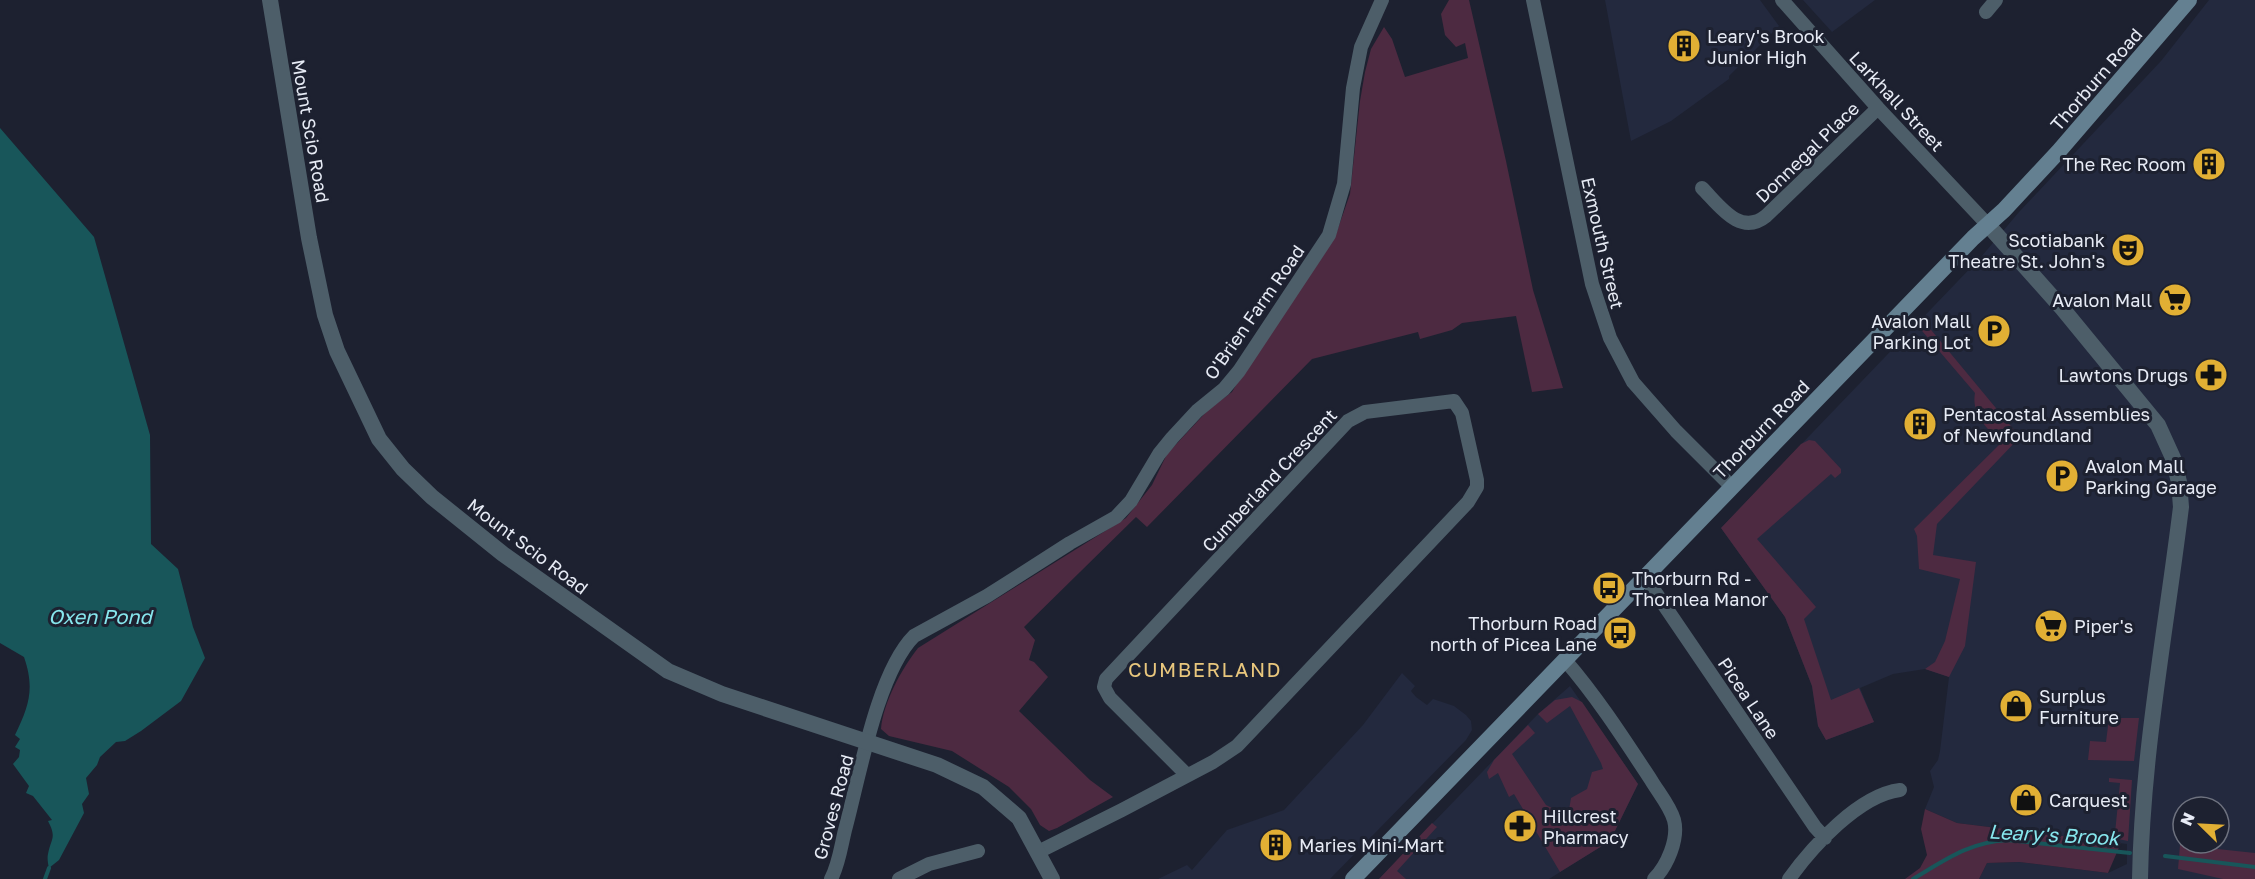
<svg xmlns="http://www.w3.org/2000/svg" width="2255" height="879" font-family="'Golos Text',sans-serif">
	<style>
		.built { fill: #23293e; fill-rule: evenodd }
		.green { fill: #4d2a41 }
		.water { fill: #18565a }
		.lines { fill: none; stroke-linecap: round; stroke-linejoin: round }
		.stream { stroke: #18565a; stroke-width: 4 }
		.minor { stroke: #4d5e69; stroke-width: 14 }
		.tertiary { stroke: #4d5e69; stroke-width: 16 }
		.secondary { stroke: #648091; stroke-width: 16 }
		.labels { text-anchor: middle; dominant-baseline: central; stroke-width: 6; stroke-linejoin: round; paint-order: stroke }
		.poi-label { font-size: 18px; fill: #e7ebf5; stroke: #1d2130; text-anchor: start }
		.street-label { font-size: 18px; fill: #e7ebf5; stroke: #1d2130 }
		.water-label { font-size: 20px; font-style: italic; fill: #87e7ee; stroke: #1d2130 }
		.neighbourhood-label { font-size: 20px; letter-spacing: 1.5px; fill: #e9c77d; stroke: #1d2130 }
	</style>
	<rect width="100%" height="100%" fill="#1d2130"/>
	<path class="built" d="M1605,0H1760L1779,26L1729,76V79L1671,121L1631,141Z
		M1803,0H1875L1832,32Z
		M2209,0H2255V879H1979L1987,863L2019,862L2108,873L2127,864V844L1957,823L1925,809L1934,787L1930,771L1938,760L1940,751L1949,677L1925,669L1893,674L1860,688L1874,722L1826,740L1818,726L1812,686L1785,617L1721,528L1981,257L2019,212L2161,61ZM2183,807H2219V843H2183Z
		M1402,673L1415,686L1411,691L1416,697L1427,705L1433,699L1454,706L1466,715L1471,721L1472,730L1466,740L1330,879H1158L1187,865L1192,870L1227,830L1284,810L1363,725Z
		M1570,686L1638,784L1610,841L1549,879H1379L1538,714Z"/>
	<path class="green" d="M1449,0H1469L1506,161L1533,290L1563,388L1532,392L1516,316L1462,323L1452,330L1420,339L1418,332L1312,359L1147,527L1136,517L1024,627L1035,640L1029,660L1034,662L1048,677L1019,711L1090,780L1113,797L1057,828L1049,831L1040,825L1031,809L1009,787L952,751L889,736L881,729C883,703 902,668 918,648L1126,518L1152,485L1167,454L1209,409L1232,392L1251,359L1323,256L1336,234L1350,194L1360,101L1365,72L1371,49L1384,27L1392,39L1405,77L1468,58L1465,43L1456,47L1445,35L1441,14Z
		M1922,319L2020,437L1937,524L1933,555L1976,562L1965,646L1949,677L1925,669L1935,662L1945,641L1960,579L1919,569L1917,536L1914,529L2001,443C1987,428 1971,414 1975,393L1917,325Z
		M1809,440L1815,441L1841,469V473L1835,478L1831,474L1757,539L1816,607L1804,619L1831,700L1859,688L1874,722L1826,740L1818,726L1812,686L1785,617L1721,528L1801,444Z
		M1572,697L1582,702L1638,784L1610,841L1560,872L1514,794L1509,797L1498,773L1489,779L1487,772L1494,760L1528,725L1535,733L1512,754L1546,805L1568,816L1571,798L1587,789L1592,772L1603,769L1601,763L1570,706L1547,723L1538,714L1555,700Z
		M2109,718H2139L2134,761L2088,760L2090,741L2106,742Z
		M2109,778L2132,780L2128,841L2118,839L2115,833L2120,783L2109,782Z
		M1925,809L1957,823L2121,843L2108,873L2019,862L1987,863L1979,879H1905L1920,868L1927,855L1921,829Z
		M1432,823L1437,827L1397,871L1406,879H1379Z
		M2180,845L2255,853V879H2223L2178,869Z"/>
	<path class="water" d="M0,128L94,237L150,435L151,544L178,569L193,627L205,658L181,701L141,731L125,741L116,742L100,757L97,765L86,778L89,794L82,804L84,813L59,860L49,868C48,864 47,858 48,854C51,838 57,838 48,821L52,820L33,796L26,793L29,786L13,764L19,757L20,750L15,747L20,739L15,735C29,706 35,689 24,657L0,643Z"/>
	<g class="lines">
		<path class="stream" d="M2165,856L2255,867
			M45,879L49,868
			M1913,879C1945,860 1969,842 2008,840L2130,853"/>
		<path class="minor" d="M1533,0L1592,284L1610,338L1633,382L1676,431L1732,487
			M1782,0L1878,108L1988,225
			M1986,12L1996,0
			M1702,188C1719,205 1740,237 1766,216L1878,108
			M1645,577L1815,827L1825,838
			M1565,660C1597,697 1624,739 1651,780C1658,792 1670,806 1674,820C1679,839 1667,866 1654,879
			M1038,852L1122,810L1213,762L1237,746L1468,502L1477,487V480L1462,413L1454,401L1365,412L1348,421L1106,679L1104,687L1110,698L1186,774
			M831,879C839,864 841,846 845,830C859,779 877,673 914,636L987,596L1070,543L1116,517L1131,501L1159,454L1172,438L1197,411L1224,389L1239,371L1329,235L1344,184L1353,88L1361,47L1382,0
			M899,879L929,864L978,851
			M1789,879C1812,847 1859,795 1900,790"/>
		<path class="tertiary" d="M270,0L309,238L325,315L337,351L379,439L403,469L432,497L503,554L668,671L722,694L937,765L983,787L1019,818L1052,879
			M1988,225L2062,308L2158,425L2173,458L2179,482L2181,507C2166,630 2142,754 2140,879"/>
		<path class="secondary" d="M1353,879L1973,238L2004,210L2059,151L2189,0"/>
	</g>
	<defs>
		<symbol id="building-disc" viewBox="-11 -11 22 22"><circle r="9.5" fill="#e1af34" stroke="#1d2130"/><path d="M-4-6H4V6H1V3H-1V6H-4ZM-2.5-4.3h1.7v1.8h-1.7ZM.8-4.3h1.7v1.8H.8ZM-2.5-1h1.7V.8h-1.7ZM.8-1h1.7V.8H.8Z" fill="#111"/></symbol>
		<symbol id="theatre-disc" viewBox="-11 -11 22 22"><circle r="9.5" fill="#e1af34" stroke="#1d2130"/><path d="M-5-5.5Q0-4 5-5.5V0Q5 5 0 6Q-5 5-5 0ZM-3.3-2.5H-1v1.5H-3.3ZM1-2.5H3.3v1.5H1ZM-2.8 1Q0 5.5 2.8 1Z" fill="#111"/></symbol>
		<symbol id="supermarket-disc" viewBox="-11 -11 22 22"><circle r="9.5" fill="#e1af34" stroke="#1d2130"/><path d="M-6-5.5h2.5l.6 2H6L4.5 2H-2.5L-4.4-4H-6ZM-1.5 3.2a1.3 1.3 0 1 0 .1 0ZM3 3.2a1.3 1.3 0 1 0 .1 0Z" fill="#111"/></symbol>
		<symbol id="parking-disc" viewBox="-11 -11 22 22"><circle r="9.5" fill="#e1af34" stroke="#1d2130"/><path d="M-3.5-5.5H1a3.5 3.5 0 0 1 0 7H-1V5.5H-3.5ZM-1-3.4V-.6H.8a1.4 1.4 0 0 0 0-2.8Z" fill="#111"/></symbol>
		<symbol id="pharmacy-disc" viewBox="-11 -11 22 22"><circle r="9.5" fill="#e1af34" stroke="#1d2130"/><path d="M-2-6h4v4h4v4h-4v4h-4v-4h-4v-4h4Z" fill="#111"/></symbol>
		<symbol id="bus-disc" viewBox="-11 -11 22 22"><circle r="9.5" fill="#e1af34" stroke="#1d2130"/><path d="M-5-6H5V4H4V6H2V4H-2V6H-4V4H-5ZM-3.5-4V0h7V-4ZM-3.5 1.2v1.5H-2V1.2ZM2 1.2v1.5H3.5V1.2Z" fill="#111"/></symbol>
		<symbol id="shop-disc" viewBox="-11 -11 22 22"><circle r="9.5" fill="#e1af34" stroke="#1d2130"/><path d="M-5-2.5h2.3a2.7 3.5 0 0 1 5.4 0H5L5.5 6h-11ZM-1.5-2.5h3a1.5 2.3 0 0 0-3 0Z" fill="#111"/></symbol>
	</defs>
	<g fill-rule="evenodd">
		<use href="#building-disc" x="1665" y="27" width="38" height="38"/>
		<use href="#building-disc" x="2190" y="145" width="38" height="38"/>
		<use href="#theatre-disc" x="2109" y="231" width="38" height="38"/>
		<use href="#supermarket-disc" x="2156" y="281" width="38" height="38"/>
		<use href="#parking-disc" x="1975" y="312" width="38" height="38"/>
		<use href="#pharmacy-disc" x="2192" y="356" width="38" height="38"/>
		<use href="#building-disc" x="1901" y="405" width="38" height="38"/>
		<use href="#parking-disc" x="2043" y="457" width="38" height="38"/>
		<use href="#bus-disc" x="1590" y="569" width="38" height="38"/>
		<use href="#supermarket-disc" x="2032" y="607" width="38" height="38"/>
		<use href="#bus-disc" x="1601" y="614" width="38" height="38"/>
		<use href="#shop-disc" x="1997" y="687" width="38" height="38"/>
		<use href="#shop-disc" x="2007" y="781" width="38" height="38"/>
		<use href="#pharmacy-disc" x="1501" y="807" width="38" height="38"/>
		<use href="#building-disc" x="1257" y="826" width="38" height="38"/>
	</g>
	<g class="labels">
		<g class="poi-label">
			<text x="1707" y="36">Leary's Brook<tspan x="1707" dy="21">Junior High</tspan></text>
			<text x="2186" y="164" text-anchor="end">The Rec Room</text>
			<text x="2105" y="240" text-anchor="end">Scotiabank<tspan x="2105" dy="21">Theatre St. John's</tspan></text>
			<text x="2152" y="300" text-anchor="end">Avalon Mall</text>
			<text x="1971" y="321" text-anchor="end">Avalon Mall<tspan x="1971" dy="21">Parking Lot</tspan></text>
			<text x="2188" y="375" text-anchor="end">Lawtons Drugs</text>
			<text x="1943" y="414">Pentacostal Assemblies<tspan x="1943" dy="21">of Newfoundland</tspan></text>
			<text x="2085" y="466">Avalon Mall<tspan x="2085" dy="21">Parking Garage</tspan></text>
			<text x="1632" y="578">Thorburn Rd -<tspan x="1632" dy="21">Thornlea Manor</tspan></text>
			<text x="1597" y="623" text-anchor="end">Thorburn Road<tspan x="1597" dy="21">north of Picea Lane</tspan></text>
			<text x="2074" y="626">Piper's</text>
			<text x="2039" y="696">Surplus<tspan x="2039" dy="21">Furniture</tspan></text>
			<text x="2049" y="800">Carquest</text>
			<text x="1543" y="816">Hillcrest<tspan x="1543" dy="21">Pharmacy</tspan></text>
			<text x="1299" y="845">Maries Mini-Mart</text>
		</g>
		<g class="street-label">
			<text transform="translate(2096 79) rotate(-49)">Thorburn Road</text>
			<text transform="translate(1897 101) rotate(47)">Larkhall Street</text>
			<text transform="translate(311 131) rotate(80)">Mount Scio Road</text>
			<text transform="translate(1807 152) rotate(-44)">Donnegal Place</text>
			<text transform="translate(1603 243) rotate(77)">Exmouth Street</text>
			<text transform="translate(1254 312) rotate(-55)">O'Brien Farm Road</text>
			<text transform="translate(1761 429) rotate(-46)">Thorburn Road</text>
			<text transform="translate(1269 480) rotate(-47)">Cumberland Crescent</text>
			<text transform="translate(528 546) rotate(37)">Mount Scio Road</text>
			<text transform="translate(1749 698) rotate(56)">Picea Lane</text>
			<text transform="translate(833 807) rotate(-75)">Groves Road</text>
		</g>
		<g class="water-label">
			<text x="100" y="616">Oxen Pond</text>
			<text transform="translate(2054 834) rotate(3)">Leary's Brook</text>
		</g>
		<g class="neighbourhood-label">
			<text x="1205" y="669">CUMBERLAND</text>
		</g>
	</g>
	<g transform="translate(2201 825) rotate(294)"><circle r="28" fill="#1d2130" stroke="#6e727f" stroke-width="1.5"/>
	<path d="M0-4.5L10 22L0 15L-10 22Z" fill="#e1af34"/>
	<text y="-9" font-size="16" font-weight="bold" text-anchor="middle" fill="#e7ebf5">N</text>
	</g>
</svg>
